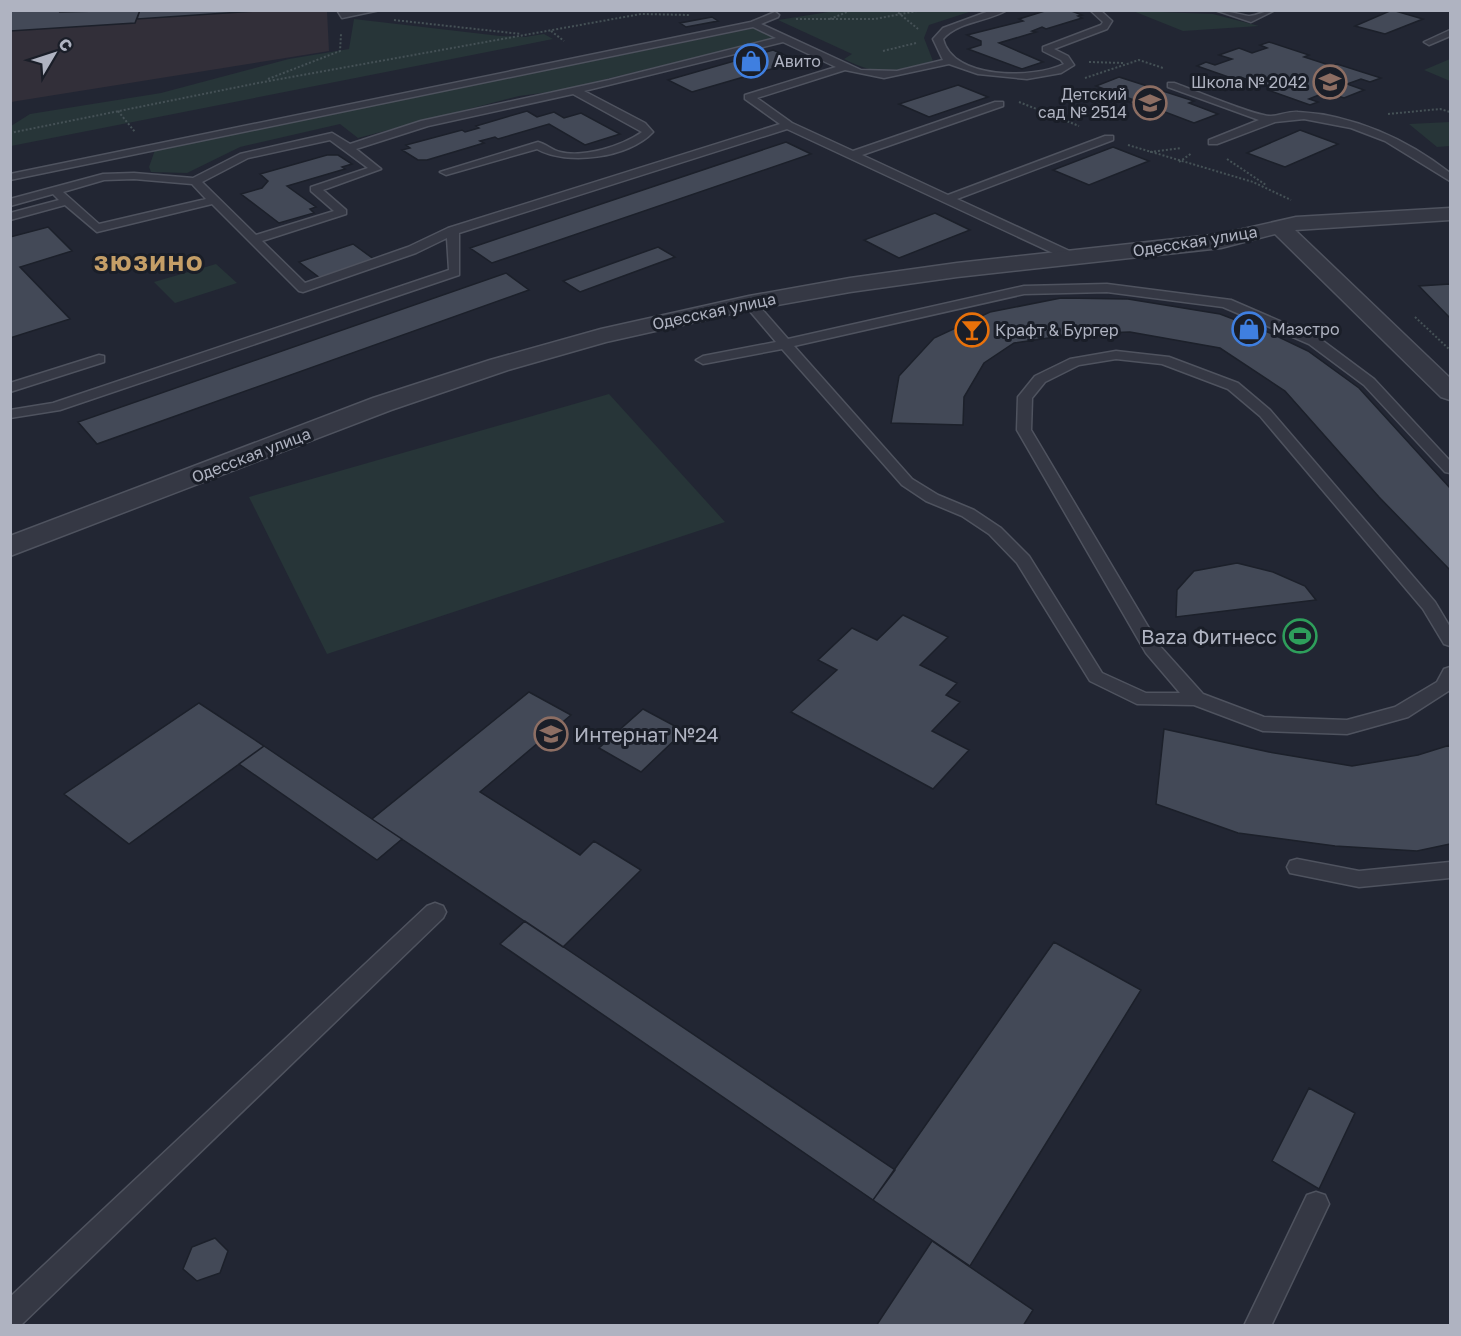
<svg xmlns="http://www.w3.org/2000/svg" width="1461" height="1336" font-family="'Golos Text',sans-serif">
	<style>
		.medical { fill: #322f39 }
		.green { fill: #273538 }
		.building { fill: #434957; stroke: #1c202a; stroke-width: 1.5 }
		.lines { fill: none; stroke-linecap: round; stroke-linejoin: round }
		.service-casing { stroke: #4f535f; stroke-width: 3 }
		.minor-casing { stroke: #4f535f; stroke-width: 3 }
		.path { stroke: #455156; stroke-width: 2; stroke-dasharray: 2 2; stroke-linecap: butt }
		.service { fill: #353844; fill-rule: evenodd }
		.minor { fill: #353844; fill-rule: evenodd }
		.labels { text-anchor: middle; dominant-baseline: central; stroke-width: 6; stroke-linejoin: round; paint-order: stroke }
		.far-poi-label { font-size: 16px; fill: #afb3c1; stroke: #1a1e28; text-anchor: start }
		.far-street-label { font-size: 16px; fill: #afb3c1; stroke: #1a1e28 }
		.poi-label { font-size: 20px; fill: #afb3c1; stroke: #1a1e28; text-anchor: end }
		.far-district-label { font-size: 22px; font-weight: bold; letter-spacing: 1.5px; fill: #c49e67; stroke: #1a1e28 }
	</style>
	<rect width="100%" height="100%" fill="#222633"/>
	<path class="medical" d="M11,11H327L329,51L11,102Z"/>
	<path class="green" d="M835,11H972L929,25L924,38L933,61C894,71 881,78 844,59L852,54L778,20Z
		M1133,11L1213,14L1259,26L1183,31Z
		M354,19L500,36L525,37L544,34L553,39L11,146V126L30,114L161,93L289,59L349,49Z
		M755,28L775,38L557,91L519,96L358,138L340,124L240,147L187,173L151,172L149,167L155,150Z
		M1450,59V81L1424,70Z
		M1450,122V146L1437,147L1409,124Z
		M216,264L237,283L175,303L154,282Z
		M609,394L725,522L327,654L249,497Z"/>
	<path class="building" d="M61,10L60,12L140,10L135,23L10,31V11Z
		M140,10H269L137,19Z
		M1048,10H1069L1082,15L1078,16L1082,18L1046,29L1042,27L1032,31L1036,32L999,43L1043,62L1022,69L968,49L981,45V41L967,35L1023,21L1019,19Z
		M1392,10L1423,19L1385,34L1355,26Z
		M712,17L718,21L686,27L680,23Z
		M1269,42L1309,55L1304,57L1332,66L1337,64L1381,78L1370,82L1361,79L1347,84L1364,90L1344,98L1326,92L1309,99L1318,102L1310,105L1268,90L1273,88L1243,78L1237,80L1197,66L1206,62L1215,65L1232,59L1219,55L1239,48L1252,53L1267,48L1260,45Z
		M773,50L799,61L692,92L668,80Z
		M1119,77L1194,101L1189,103L1218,114L1194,123L1152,107L1146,109L1129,102L1134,100L1096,86Z
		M958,85L988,97L929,117L899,104Z
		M527,111L537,117L554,112L564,118L581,113L620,134L585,145L549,124L498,139L495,137L480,141L484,143L427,160H418L402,150L410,148L406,145L462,130L465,132L479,128L476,126Z
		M1300,130L1338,144L1285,167L1247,153Z
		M786,142L811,154L492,263L470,248Z
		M1113,147L1149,161L1089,185L1053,170Z
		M327,155H338L352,164L342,167L345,169L287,186L316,207L310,209L314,213L279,223L241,194L262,188L268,181L260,174Z
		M935,213L970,230L899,258L864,240Z
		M48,227L72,251L20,267L70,319L10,338V237Z
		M353,244L375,260L320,278L299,262Z
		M658,247L675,257L580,292L563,281Z
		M506,273L529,290L97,444L78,422Z
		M1450,284V318L1419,286Z
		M1061,298L1128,299L1220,314L1270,333L1308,351L1359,388L1450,488V570L1379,497L1285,391L1220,348L1130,332L1075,334L1014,343L984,363L964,397L963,425L891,423L899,376L934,338L990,312Z
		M1237,563L1273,572L1305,586L1316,600L1176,617L1177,590L1194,571Z
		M903,615L948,637L920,665L957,683L946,695L960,702L932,731L969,750L933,789L791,712L837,670L818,660L852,628L877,640Z
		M529,692L571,715L480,792L580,855L594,841L641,870L563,947L372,819Z
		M199,703L264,746L129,844L64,794Z
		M643,709L684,731L641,772L599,748Z
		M1164,729L1269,752L1352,766L1418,755L1450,745V844L1417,851L1335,846L1238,833L1156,804Z
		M264,746L372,819L402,839L377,860L239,764Z
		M525,921L895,1170L873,1200L500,944Z
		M1054,942L1141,990L970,1266L873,1200Z
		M1309,1088L1355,1113L1319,1189L1272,1161Z
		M215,1238L228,1251L220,1273L197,1281L183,1269L192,1247Z
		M932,1241L1033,1310L1023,1326H876Z"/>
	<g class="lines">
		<defs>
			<path id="service" d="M337,10H380L342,18Z
				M992,10H1007C987,22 959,21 943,39C953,80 1033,79 1064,64L1061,60L1043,51V47L1101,25L1103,22L1090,10H1100L1112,21L1107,29L1054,49L1068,56L1074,65L1061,73L1027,79L978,74L949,64L884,78L845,70L757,98L792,123L853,151L995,102H1003V106L862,155L948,195L1105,136H1113V140L957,199L1076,254V260H1068L787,129L459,233V275L60,410L10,418V410L53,403L449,270L447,238L416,253L303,292L299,291L212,204L97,232L65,205L10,220V213L59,200L53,194L10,206V199L103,174L134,173L193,178L240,154L332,133L350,144L421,121L609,80L776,38L753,27L10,180V174L751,22L775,12L779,15L778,17L761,24L861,70L897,71L943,60L933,39L943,28ZM783,42L836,67L745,95V99L780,124L448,228L408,247L305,283L262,241L346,214V210L323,190L381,169L356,149L428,126L573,94L642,132C622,146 584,158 560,152C552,150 546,144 538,142L440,172L446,175L537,149C567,166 629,158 653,132L645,123L584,91ZM330,140L368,168L311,187V191L334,211L256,235L202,182L248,158ZM134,179L192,184L206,199L99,224L63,192L104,180Z
				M1215,10C1226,10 1244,16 1250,16C1259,15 1266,10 1275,10L1251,22Z
				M1450,30V36L1429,45L1424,42Z
				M1168,83H1174C1192,89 1257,117 1271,116C1280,116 1288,111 1298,112C1353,115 1407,139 1450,173V181L1385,141L1351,128L1304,119L1275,122L1217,144H1209V140L1259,120L1168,87Z
				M1107,284L1231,300L1319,338L1374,379L1450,461V473L1445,472L1364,385L1309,344L1223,307L1107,292L1024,294L794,346L912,479L938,495L974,510L1001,528L1029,556L1102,673L1146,693H1180L1146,653L1017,430L1018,397L1035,376L1070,359L1116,351L1169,357L1238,383L1270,410L1435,602L1450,627V646L1444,644L1423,609L1260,416L1228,389L1162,364L1116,359L1079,365L1045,382L1032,398L1031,430L1159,645L1203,694L1264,717L1347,720L1395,707L1437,682L1444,669L1450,667V690L1408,717L1347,734L1263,731L1194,705L1137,704L1090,681L1017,563L989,534L962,516L926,501L902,485L782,349L703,364L696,360L703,356L776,342L743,303L749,299L754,300L788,339L1024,286Z
				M99,355L104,356V362L10,392V383Z
				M1297,859L1359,871L1450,862V878L1359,887L1290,873L1287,867L1290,861Z
				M435,903L443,906L446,912L443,918L20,1326H10V1297L427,906Z
				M1316,1192L1325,1195L1329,1204L1271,1326H1244L1307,1195Z"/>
			<path id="minor" d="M1450,208V220L1295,230L1450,378V400L1441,397L1275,234L1221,248L957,277L850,292L749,310L606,342L508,370L391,410L10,556V536L373,398L490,360L601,329L749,296L850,278L957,263L1221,234L1296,217Z"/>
		</defs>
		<use href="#service" class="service-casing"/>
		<use href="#minor" class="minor-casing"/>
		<path class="path" d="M895,10L918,29
			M796,19H875L922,10
			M830,19L852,10
			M394,20L521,34
			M551,31L564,41
			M883,51L916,43
			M1089,62L1124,63
			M1085,78L1139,60L1163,68
			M268,79L340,51L341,34
			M1019,102L1079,126
			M118,111L135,132
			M1388,114L1440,109L1450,112
			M10,133L258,83L641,14L689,15
			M1128,145L1253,182L1291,200
			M1150,152L1181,148
			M1227,159L1266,185
			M1179,162L1192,153
			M1415,317L1450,350"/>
		<use href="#service" class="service"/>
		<use href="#minor" class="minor"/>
	</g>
	<defs>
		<symbol id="shop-ring" viewBox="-11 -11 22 22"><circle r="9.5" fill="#1a1e28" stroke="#3f7fe0" stroke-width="1.5"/><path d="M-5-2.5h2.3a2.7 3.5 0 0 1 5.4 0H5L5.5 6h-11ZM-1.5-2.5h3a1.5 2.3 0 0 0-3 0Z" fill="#3f7fe0"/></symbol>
		<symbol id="school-ring" viewBox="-11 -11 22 22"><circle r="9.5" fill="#1a1e28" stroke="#8d6e63" stroke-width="1.5"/><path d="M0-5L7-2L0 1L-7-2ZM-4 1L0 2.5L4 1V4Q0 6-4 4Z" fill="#8d6e63"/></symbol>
		<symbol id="bar-ring" viewBox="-11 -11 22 22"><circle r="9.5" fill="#1a1e28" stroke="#e8710a" stroke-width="1.5"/><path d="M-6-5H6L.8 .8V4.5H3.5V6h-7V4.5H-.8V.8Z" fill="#e8710a"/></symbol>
		<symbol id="stadium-ring" viewBox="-11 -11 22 22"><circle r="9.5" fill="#1a1e28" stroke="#2e9e5b" stroke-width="1.5"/><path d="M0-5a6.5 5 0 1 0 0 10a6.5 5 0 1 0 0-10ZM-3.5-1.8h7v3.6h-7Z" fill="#2e9e5b"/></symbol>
	</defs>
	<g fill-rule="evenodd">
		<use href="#shop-ring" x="732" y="42" width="38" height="38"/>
		<use href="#school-ring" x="1311" y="63" width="38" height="38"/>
		<use href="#school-ring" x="1131" y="84" width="38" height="38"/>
		<use href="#shop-ring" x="1230" y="310" width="38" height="38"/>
		<use href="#bar-ring" x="953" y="311" width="38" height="38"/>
		<use href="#stadium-ring" x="1281" y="617" width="38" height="38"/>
		<use href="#school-ring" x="532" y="715" width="38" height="38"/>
	</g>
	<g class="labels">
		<g class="far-poi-label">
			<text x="774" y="61">Авито</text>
			<text x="1307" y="82" text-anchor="end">Школа № 2042</text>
			<text x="1127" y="94" text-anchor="end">Детский<tspan x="1127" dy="18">сад № 2514</tspan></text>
			<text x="1272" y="329">Маэстро</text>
			<text x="995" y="330">Крафт &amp; Бургер</text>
		</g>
		<g class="far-street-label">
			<text transform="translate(1195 241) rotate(-9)">Одесская улица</text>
			<text transform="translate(714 311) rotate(-12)">Одесская улица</text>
			<text transform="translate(251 455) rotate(-21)">Одесская улица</text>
		</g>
		<g class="poi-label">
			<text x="1277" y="636">Baza Фитнесс</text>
			<text x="574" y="734" text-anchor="start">Интернат №24</text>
		</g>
		<g class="far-district-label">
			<text x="149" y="262">ЗЮЗИНО</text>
		</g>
	</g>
	<rect width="1461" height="1336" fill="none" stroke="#afb3c1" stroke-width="24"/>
	<g transform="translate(54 54) rotate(51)" stroke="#1a1e28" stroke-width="4.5" paint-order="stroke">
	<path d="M0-4.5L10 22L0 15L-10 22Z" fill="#afb3c1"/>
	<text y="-9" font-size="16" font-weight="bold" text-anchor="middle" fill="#afb3c1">С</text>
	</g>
</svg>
